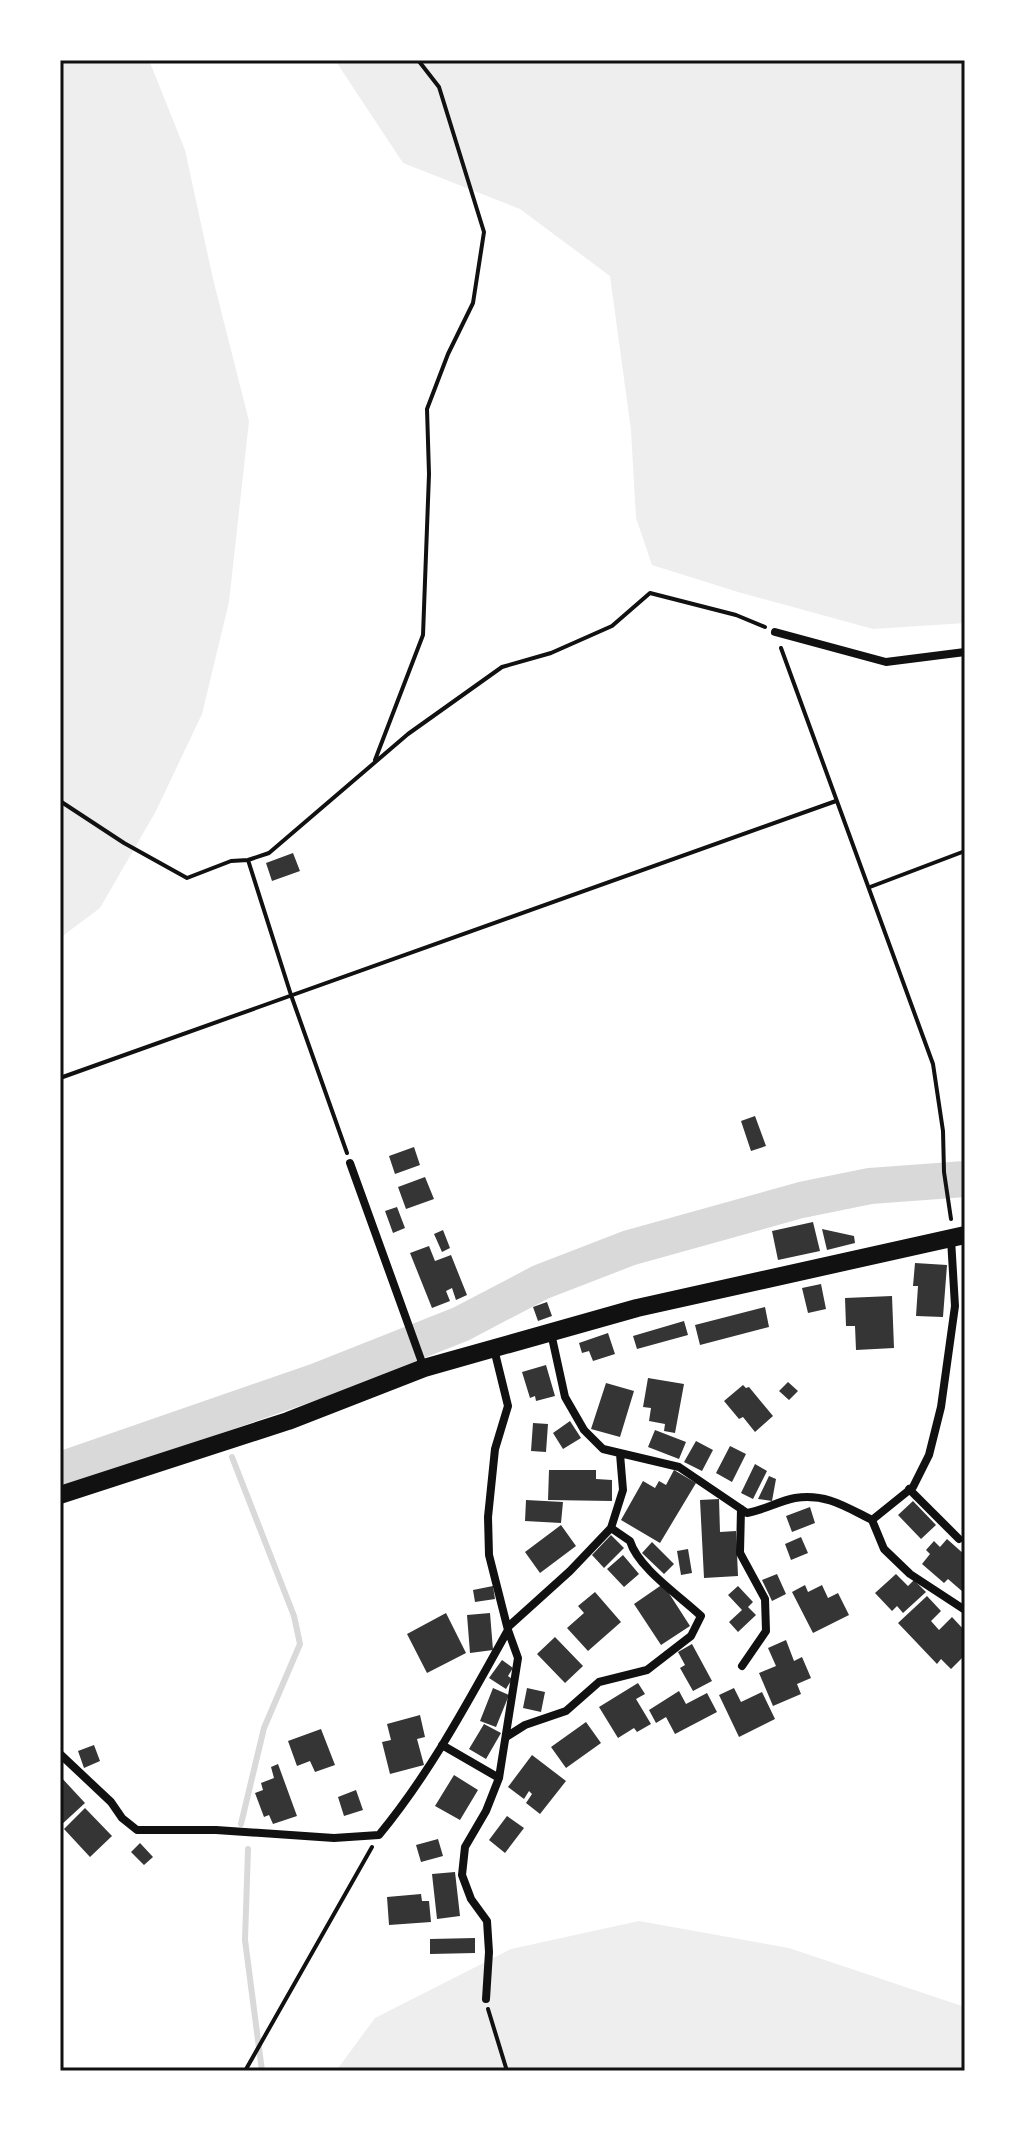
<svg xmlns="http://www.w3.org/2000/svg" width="1025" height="2131" font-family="Commissioner,sans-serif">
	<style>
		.green { fill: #eee }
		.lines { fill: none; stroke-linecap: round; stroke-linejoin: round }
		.stream { stroke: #d9d9d9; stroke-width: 6 }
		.river { stroke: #d9d9d9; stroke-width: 36 }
		.building { fill: #353535 }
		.path { stroke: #111; stroke-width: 4 }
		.minor { stroke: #111; stroke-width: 8 }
		.primary { stroke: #111; stroke-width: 18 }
		.neatline { fill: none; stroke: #111; stroke-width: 3 }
	</style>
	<rect width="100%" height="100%" fill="#fff"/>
	<path class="green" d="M60,60H149L185,150L213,279L249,421L229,602L202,714L156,811L100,908L60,938Z
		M335,60H965V623L873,629L738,592L652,565L636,518L631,430L610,276L520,209L403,163Z
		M639,1921L789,1948L965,2007V2071H336L375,2018L511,1949Z"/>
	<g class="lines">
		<path class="stream" d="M220,1413L223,1423
			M232,1457L294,1616L300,1644L264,1728L241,1824
			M248,1849L245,1940L262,2071"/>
		<path class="river" d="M60,1470L317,1381L461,1324L541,1282L629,1248L801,1200L870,1186L965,1179"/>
	</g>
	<path class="building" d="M293,853L300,871L272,881L266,863Z
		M755,1116L766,1146L751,1151L741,1121Z
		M414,1147L420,1165L395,1174L389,1156Z
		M425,1177L434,1199L406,1209L398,1187Z
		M397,1207L405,1228L393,1233L385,1211Z
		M813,1222L820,1251L778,1260L772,1231Z
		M822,1229L854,1236L855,1243L827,1250Z
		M443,1230L450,1248L442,1252L434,1234Z
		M429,1246L435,1261L451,1255L467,1295L456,1300L452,1288L446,1291L450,1301L432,1308L410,1253Z
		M915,1263L947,1265L943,1317L916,1316L918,1286H913Z
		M821,1284L826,1309L808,1313L802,1288Z
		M892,1296L894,1348L856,1350L855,1326H846L845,1298Z
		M547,1302L552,1316L538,1321L533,1307Z
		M765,1307L769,1327L700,1345L695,1325Z
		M684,1321L688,1335L637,1349L633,1336Z
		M608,1333L615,1354L593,1361L589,1351L582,1353L579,1343Z
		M546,1365L555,1396L536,1401L535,1396L530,1398L522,1372Z
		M648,1378L684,1384L675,1433L664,1431L665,1424L649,1421L651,1408L643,1407Z
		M788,1382L798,1391L789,1400L779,1391Z
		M606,1383L634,1391L620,1437L591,1429Z
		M743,1385L746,1388L749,1387L773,1416L755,1432L743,1417L739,1419L724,1401Z
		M570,1421L581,1438L563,1449L553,1433Z
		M533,1423L548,1424L546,1452L531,1451Z
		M655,1430L686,1442L679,1459L648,1447Z
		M696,1441L713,1450L702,1471L684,1462Z
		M730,1446L746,1454L732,1482L716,1473Z
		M755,1464L767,1471L753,1499L741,1493Z
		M549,1470H596V1479L612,1480V1501L548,1500Z
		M674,1470L696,1483L660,1543L621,1520L643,1481L655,1488L659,1481L666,1485Z
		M769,1476L776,1479L772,1501L758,1499Z
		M719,1499L720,1532L736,1531L738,1576L704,1578L700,1500Z
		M526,1500L563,1502L561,1523L525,1521Z
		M913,1501L936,1525L921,1539L898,1515Z
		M810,1507L815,1523L792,1532L786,1516Z
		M561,1525L576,1546L540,1573L525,1552Z
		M611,1535L624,1548L604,1568L592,1555Z
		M801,1537L808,1553L791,1560L785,1544Z
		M947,1539L965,1555L963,1592L948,1579L944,1583L922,1564L930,1554L926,1550L934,1541L940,1547Z
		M652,1542L674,1564L664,1574L642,1553Z
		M688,1549L692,1573L681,1575L677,1551Z
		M623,1555L639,1574L624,1587L607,1569Z
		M777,1574L786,1594L772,1601L762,1580Z
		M896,1574L908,1586L914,1580L926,1592L903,1613L897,1606L892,1611L875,1593Z
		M663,1584L690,1626L661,1645L634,1604Z
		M805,1585L808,1592L822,1585L828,1598L838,1593L849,1615L813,1633L792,1592Z
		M493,1586L495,1599L475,1602L473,1590Z
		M738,1586L753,1602L748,1607L756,1615L738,1632L729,1622L742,1610L728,1595Z
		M595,1592L621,1622L588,1651L567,1628L584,1613L578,1606Z
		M927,1596L941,1611L931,1621L939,1630L952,1617L965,1631V1655L951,1669L941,1659L937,1664L898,1623Z
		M446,1613L466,1653L427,1673L407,1634Z
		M490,1613L493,1650L470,1653L467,1615Z
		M555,1637L583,1666L565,1683L537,1654Z
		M786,1640L794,1661L802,1657L811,1678L797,1684L801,1694L773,1706L759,1673L776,1666L768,1648Z
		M692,1644L712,1681L693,1691L680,1668L685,1665L678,1652Z
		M502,1660L513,1668L508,1676L512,1679L506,1689L489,1678Z
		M638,1683L645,1694L636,1699L651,1724L637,1732L634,1728L618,1738L599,1707Z
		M493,1688L509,1695L496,1727L480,1721Z
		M527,1688L545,1692L541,1712L523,1708Z
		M734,1688L741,1702L762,1692L775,1719L739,1737L719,1695Z
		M679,1691L686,1704L707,1693L717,1712L675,1734L666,1717L656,1723L649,1710Z
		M420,1715L425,1737L417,1739L424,1765L390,1774L382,1742L391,1740L387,1724Z
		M586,1722L601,1743L566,1768L551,1747Z
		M484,1724L501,1733L486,1759L469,1749Z
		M321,1729L335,1765L315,1772L310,1761L297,1766L288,1741Z
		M94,1745L100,1761L84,1768L78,1751Z
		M532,1755L566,1781L540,1814L526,1803L532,1794L529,1791L524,1799L508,1787Z
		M278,1764L297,1816L273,1824L269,1815L264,1817L255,1793L263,1790L261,1783L274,1778L271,1767Z
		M454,1775L478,1790L460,1820L435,1806Z
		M60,1776L85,1803L60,1826Z
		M356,1790L363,1810L344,1816L338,1797Z
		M85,1808L112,1836L90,1857L64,1829Z
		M507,1816L524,1828L505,1853L489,1840Z
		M438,1839L443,1856L421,1862L416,1845Z
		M140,1843L153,1857L144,1865L131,1852Z
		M455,1872L460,1916L437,1919L432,1874Z
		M421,1894L422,1901H429L431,1922L389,1925L387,1897Z
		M475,1938V1953L430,1954V1939Z"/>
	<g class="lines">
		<path class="path" d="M781,648L933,1064L943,1131L944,1172L951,1219
			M375,760L423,635L429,474L427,409L448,354L473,303L484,232L439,87L418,60
			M60,801L124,843L187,878L231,861L248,860L269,853L408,734L502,667L551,653L612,626L650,593L736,615L765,627
			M248,860L291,995L347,1153
			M870,887L965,851
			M60,1078L836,801
			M488,2009L507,2071
			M245,2071L372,1847"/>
		<path class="minor" d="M775,632L886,662L965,652
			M350,1163L424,1368
			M551,1333L565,1397L584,1430L603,1449L679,1467L747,1513C764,1510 779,1501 795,1498C826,1493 846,1507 872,1520L913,1487L929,1455L941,1407L955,1306L951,1239
			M909,1489L959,1539
			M741,1509L740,1553L765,1599L766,1631L742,1666
			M872,1520L884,1549L910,1574L965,1610
			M508,1627L570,1571L611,1528L623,1490L620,1454
			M506,1737L525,1725L566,1711L599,1682L647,1670L691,1636L701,1616C680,1596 638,1568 630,1541L611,1528
			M442,1745L499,1778
			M60,1754L111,1802L122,1818L137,1830H216L334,1838L379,1835C431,1772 469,1700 508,1630L489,1555L488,1517L495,1449L508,1406L494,1349
			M486,1999L489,1952L487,1921L471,1899L462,1875L465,1847L486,1811L499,1778L518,1658L508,1630"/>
		<path class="primary" d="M60,1495L288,1421L424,1368L637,1308L965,1235"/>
	</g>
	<rect width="1025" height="2131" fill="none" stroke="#ffffff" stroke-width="124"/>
	<rect x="62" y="62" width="901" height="2007" class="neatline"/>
</svg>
